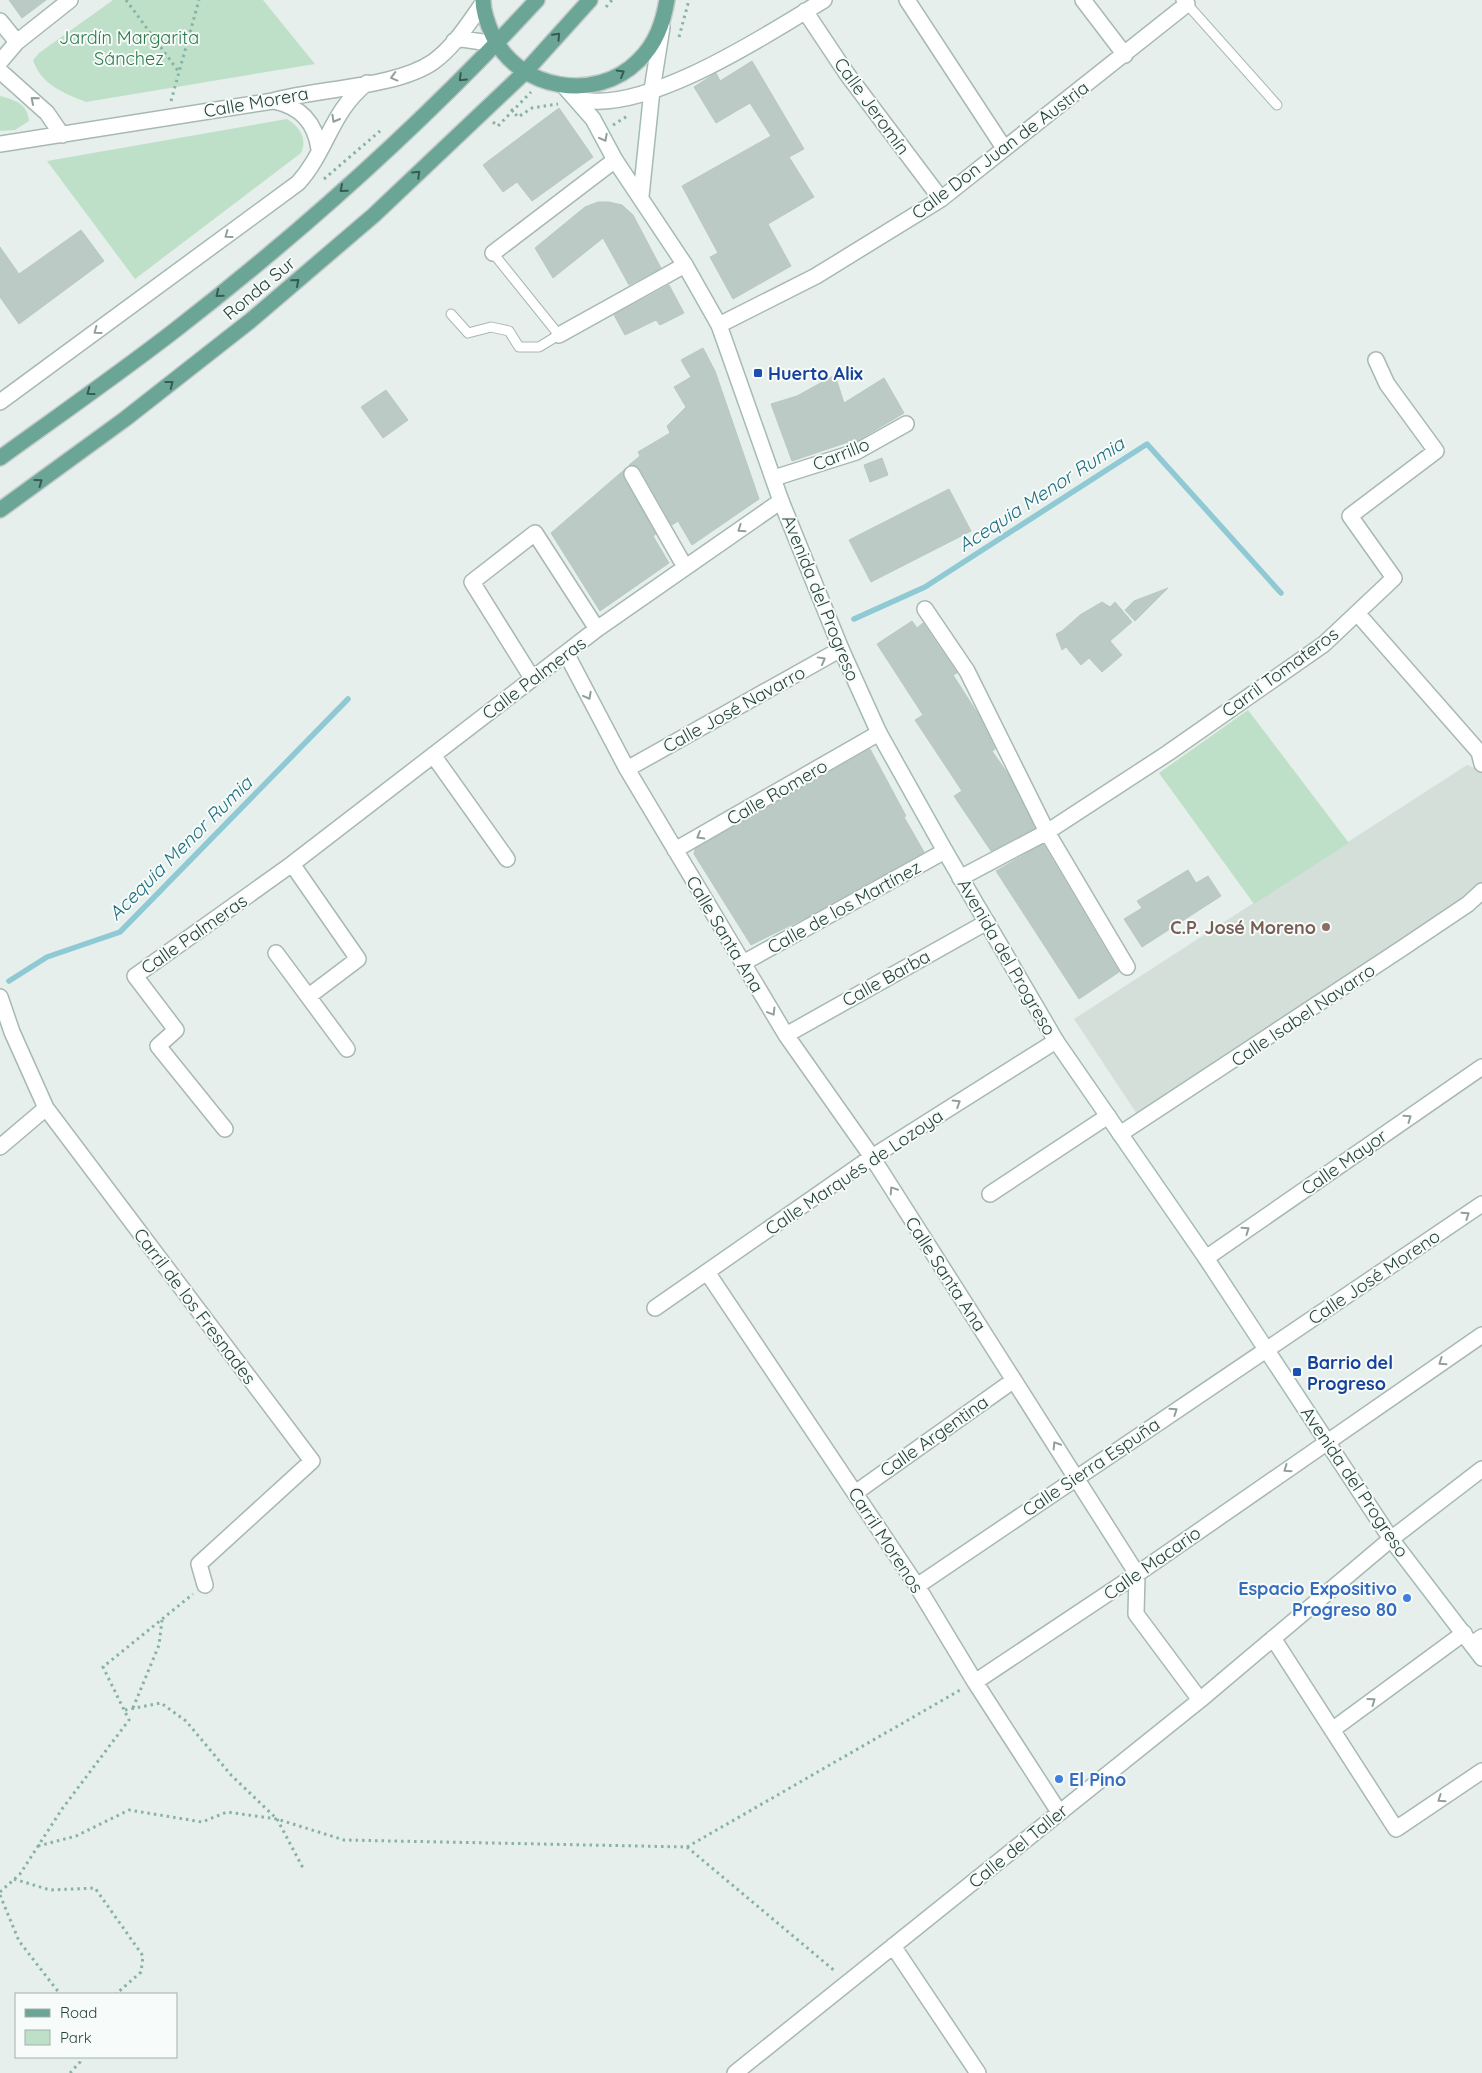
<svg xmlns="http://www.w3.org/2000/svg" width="1482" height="2073" font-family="Quicksand,sans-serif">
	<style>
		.built { fill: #d4dfda }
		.green { fill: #bfe0c8 }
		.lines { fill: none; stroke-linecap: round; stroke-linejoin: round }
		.stream { stroke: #8ec9d4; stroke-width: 5.5 }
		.building { fill: #bbcac4; stroke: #b8c9c2 }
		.lane-casing { stroke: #a8b8b2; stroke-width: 11 }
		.street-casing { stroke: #a8b8b2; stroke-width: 18 }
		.secondary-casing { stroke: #a4bbb3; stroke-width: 18 }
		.primary-casing { stroke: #c2cac8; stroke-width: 18 }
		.path { stroke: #86b3a5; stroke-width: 3; stroke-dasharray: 2.5 4; stroke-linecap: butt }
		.lane { stroke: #fff; stroke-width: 9 }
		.street { stroke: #fff; stroke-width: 15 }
		.secondary { stroke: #fff; stroke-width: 15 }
		.primary { stroke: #6aa596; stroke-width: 15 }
		.oneway { stroke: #365b51 }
		.oneway2 { stroke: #92a09c }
		.transit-dot { fill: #1a4fb4; stroke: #f7fbf9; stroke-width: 2 }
		.education-dot { fill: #8d6e63; stroke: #f7fbf9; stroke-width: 2 }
		.shop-dot { fill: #3f7fe0; stroke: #f7fbf9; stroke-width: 2 }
		.labels { text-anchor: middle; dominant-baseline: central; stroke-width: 4; stroke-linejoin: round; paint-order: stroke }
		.park-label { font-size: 18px; fill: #2d7a4b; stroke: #f7fbf9 }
		.street-label { font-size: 18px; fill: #24423a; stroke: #f7fbf9 }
		.transit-label { font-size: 18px; font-weight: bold; fill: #164399; stroke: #f7fbf9; text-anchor: start }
		.education-label { font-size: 18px; font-weight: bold; fill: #785e54; stroke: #f7fbf9; text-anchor: end }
		.shop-label { font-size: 18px; font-weight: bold; fill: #366cbe; stroke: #f7fbf9; text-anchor: end }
		.water-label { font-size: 19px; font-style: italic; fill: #1c6f80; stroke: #f7fbf9 }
	</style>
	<rect width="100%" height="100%" fill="#e6efeb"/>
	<path class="built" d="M1467,765L1482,771V891L1141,1120L1074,1019Z"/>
	<path class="green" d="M113,0H263L315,64L86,102C64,93 41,85 33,60L39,53Z
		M0,96C15,100 28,104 29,121L15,130L0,131Z
		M287,119C299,126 308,139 301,153L135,279L47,161Z
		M1248,710L1349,843L1254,904L1159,773Z"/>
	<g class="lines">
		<path class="stream" d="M854,619L925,587L1147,444L1281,593
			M9,981L47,957L120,932L348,699"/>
	</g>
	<path class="building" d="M9,0H46L22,18Z
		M752,61L804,149L789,157L814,197L768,224L791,266L733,299L710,257L718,253L682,186L771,136L750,103L716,123L694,87L716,73L720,81Z
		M559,108L593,157L532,201L517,182L503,192L483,165Z
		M598,202H609L622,205L633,215L661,268L629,285L603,238L553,278L535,248L585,207Z
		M81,230L104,261L19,324L0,297V247L19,274Z
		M669,285L684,313L660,325L656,320L625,335L614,315Z
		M703,348L715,371L759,499L692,545L678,521L672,525L640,469L636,466L629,465L640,456L638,452L670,433L667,426L686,407L674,387L691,377L681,360Z
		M835,375L844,403L884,378L904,413L855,442L854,440L792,461L771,404L797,396Z
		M386,390L408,420L383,438L361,407Z
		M882,458L888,475L870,482L864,465Z
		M624,470V479L656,534L653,536L669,563L600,611L551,533Z
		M949,489L971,531L871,582L849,540Z
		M1168,588L1135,621L1125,610L1134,601Z
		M1102,602L1110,607L1115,602L1132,622L1110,641L1122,655L1102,672L1089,658L1081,665L1066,647L1062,650L1056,634L1062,631L1080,615Z
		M912,621L917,628L923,623L957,673L953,675L978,714L995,749L992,751L1008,774L1035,828L991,851L954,796L962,791L915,720L923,715L877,644Z
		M870,749L906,816L904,817L924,852L805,918L751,945L694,854L695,849Z
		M1043,844L1119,972L1079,999L996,871Z
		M1188,870L1196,883L1208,876L1221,896L1142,947L1124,919L1142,908L1137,901Z"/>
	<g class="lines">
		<defs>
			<path id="lane" d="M1187,4L1277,105
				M493,253L559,335
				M451,314L468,333L491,327L509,331L519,347H539L562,333"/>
			<path id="street" d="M907,0L1004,148
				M1083,0L1125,55
				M805,11L847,74L941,199
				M0,21L17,42
				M454,41L462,39L496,44
				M0,62L17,42L70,0
				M0,71L47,113L62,135
				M576,98C639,119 770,33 824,0
				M274,101C301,107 315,122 319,149
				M0,144L273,101C318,88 395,88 433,62C454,47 468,24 483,3
				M493,253L615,160
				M719,325L816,276L941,199L1187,4L1184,0
				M559,335L685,265
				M0,402L298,183C327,151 331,111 367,83
				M632,474L685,567
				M774,478L856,452L906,424
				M925,609L967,671L1047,832L1127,967
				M1357,613L1479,752L1482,764
				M566,653L627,769L786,1035L872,1157L1137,1574L1136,1614L1200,1700
				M532,678L472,582L535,533L597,629
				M433,755L507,859
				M627,769L841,649
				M675,850L879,733
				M292,864L358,959L309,996
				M960,878L1047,832L1168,753L1324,644L1394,578L1350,516L1436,451L1387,384L1376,360
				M276,953L347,1049
				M743,963L945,851
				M0,997L12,1032L46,1108L312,1461L199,1564L205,1585
				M786,1035L987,922
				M225,1129L158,1046L176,1030L135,976L292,864L597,629L781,501
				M1120,1134L1401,949L1468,904L1482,891
				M0,1147L46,1108
				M990,1194L1108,1116
				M1206,1258L1482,1067
				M707,1272L917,1586L975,1682L1059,1812
				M655,1308L872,1157L1056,1041
				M855,1493L1014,1380
				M917,1586L1482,1204
				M1273,1638L1396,1829L1482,1771
				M1472,1644L1482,1637
				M975,1682L1137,1574L1482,1335
				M1332,1730L1464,1633
				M893,1946L978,2073
				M735,2073L1200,1700L1391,1539L1482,1469"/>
			<path id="secondary" d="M564,86L593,119L615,160L685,265L719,325L781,501L841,649L879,733L945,851L1056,1041L1206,1258L1391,1539L1482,1658
				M641,196L652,90L662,27"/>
			<path id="primary" d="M483,0C483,13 488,25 493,36C519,90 596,103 638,61C656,44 663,23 667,0
				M0,458C58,416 117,375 174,331C303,231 426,120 537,0
				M0,510L125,419L250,321L374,215L525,72L590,0"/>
		</defs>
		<use href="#lane" class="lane-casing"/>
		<use href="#street" class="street-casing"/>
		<use href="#secondary" class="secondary-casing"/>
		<use href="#primary" class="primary-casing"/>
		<path class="path" d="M126,0L179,72
			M606,7L612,0
			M679,37L689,0
			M171,101L199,0
			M511,109L518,117L532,108L558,104
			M493,122L498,126L531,92
			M613,125L629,115
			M324,179L380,131
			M133,1708L159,1645L162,1620
			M125,1710L161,1703L186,1721L231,1775L277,1819L303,1868
			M38,1846L76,1836L129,1810L202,1822L227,1812L277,1819L344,1840L687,1847L836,1972
			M687,1847L962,1689
			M14,1879L50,1890L95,1888L143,1956L141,1972L116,1994
			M0,1892L20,1874L62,1809L129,1720L103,1667L193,1594
			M0,1895L19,1941L60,1994
			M70,2073L80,2062L81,2057"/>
		<use href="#lane" class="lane"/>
		<use href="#street" class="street"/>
		<use href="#secondary" class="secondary"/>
		<use href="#primary" class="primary"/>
	</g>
	<defs><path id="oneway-chevron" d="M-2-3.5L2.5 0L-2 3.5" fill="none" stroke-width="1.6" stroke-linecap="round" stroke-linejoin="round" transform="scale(1.25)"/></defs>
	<g class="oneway">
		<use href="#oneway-chevron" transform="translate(557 36) rotate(-47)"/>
		<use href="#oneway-chevron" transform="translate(621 73) rotate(-30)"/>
		<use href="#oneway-chevron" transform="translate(462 78) rotate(136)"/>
		<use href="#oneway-chevron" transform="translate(417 174) rotate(-44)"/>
		<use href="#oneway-chevron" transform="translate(343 189) rotate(139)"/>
		<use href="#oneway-chevron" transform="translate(296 282) rotate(-41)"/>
		<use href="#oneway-chevron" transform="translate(219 294) rotate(141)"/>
		<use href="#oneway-chevron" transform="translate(170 384) rotate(-38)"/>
		<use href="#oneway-chevron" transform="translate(90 392) rotate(144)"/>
		<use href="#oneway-chevron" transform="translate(39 482) rotate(-36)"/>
	</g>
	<g class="oneway2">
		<use href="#oneway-chevron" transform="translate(394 77) rotate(165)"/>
		<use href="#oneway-chevron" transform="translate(34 100) rotate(-139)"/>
		<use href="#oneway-chevron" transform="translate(335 119) rotate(120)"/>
		<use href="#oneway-chevron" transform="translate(604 138) rotate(62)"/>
		<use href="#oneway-chevron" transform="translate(228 235) rotate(144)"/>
		<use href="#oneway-chevron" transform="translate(97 331) rotate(144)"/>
		<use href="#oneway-chevron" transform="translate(741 529) rotate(146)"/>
		<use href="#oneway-chevron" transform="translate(822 660) rotate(-29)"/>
		<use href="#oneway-chevron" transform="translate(588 696) rotate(62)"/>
		<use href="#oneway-chevron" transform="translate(700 836) rotate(150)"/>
		<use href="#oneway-chevron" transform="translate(772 1012) rotate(59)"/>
		<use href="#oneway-chevron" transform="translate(957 1103) rotate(-32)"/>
		<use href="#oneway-chevron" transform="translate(1408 1118) rotate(-35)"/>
		<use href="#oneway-chevron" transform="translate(893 1190) rotate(-123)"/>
		<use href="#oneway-chevron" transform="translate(1466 1215) rotate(-34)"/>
		<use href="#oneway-chevron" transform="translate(1246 1230) rotate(-35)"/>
		<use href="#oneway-chevron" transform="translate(1442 1362) rotate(146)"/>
		<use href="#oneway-chevron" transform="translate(1174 1411) rotate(-34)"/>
		<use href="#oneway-chevron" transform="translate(1056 1445) rotate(-122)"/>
		<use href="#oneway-chevron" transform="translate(1287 1469) rotate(145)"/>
		<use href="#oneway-chevron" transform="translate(1372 1701) rotate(-36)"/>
		<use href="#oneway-chevron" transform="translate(1441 1799) rotate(146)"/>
	</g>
	<g class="transit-dot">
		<rect x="753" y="368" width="10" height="10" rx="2.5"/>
		<rect x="1292" y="1367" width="10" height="10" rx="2.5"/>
	</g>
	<circle class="education-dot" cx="1326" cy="927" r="5"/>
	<g class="shop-dot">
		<circle cx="1407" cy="1598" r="5"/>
		<circle cx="1059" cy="1779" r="5"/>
	</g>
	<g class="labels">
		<g class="park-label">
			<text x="129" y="37">Jardín Margarita<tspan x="129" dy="21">Sánchez</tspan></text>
		</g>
		<g class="street-label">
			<text transform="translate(256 102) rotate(-10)">Calle Morera</text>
			<text transform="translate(872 106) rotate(54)">Calle Jeromín</text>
			<text transform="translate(1000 150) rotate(-37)">Calle Don Juan de Austria</text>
			<text transform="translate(259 288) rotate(-40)">Ronda Sur</text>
			<text transform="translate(841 454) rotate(-22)">Carrillo</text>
			<text transform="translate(821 598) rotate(68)">Avenida del Progreso</text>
			<text transform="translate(1280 672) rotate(-36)">Carril Tomateros</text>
			<text transform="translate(534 678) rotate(-37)">Calle Palmeras</text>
			<text transform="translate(734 709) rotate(-29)">Calle José Navarro</text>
			<text transform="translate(777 792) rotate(-30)">Calle Romero</text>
			<text transform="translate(844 907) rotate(-29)">Calle de los Martínez</text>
			<text transform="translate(194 934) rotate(-35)">Calle Palmeras</text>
			<text transform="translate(725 934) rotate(59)">Calle Santa Ana</text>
			<text transform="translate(1007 957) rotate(60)">Avenida del Progreso</text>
			<text transform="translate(886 978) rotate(-29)">Calle Barba</text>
			<text transform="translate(1303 1015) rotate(-34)">Calle Isabel Navarro</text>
			<text transform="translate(1344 1162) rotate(-35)">Calle Mayor</text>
			<text transform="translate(854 1172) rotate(-34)">Calle Marqués de Lozoya</text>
			<text transform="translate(946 1274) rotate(57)">Calle Santa Ana</text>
			<text transform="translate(1374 1277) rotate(-34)">Calle José Moreno</text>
			<text transform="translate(195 1306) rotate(53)">Carril de los Fresnades</text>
			<text transform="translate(934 1436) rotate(-35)">Calle Argentina</text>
			<text transform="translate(1091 1467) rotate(-34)">Calle Sierra Espuña</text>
			<text transform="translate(1355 1482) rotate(56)">Avenida del Progreso</text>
			<text transform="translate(886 1540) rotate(57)">Carril Morenos</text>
			<text transform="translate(1152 1563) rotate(-35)">Calle Macario</text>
			<text transform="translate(1018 1846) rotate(-39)">Calle del Taller</text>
		</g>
		<g class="transit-label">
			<text x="768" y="373">Huerto Alix</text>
			<text x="1307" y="1362">Barrio del<tspan x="1307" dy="21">Progreso</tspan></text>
		</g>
		<g class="education-label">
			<text x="1316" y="927">C.P. José Moreno</text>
		</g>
		<g class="shop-label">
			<text x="1397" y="1588">Espacio Expositivo<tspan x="1397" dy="21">Progreso 80</tspan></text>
			<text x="1069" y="1779" text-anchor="start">El Pino</text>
		</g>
		<g class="water-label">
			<text transform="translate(1041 494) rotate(-33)">Acequia Menor Rumia</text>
			<text transform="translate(180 848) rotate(-45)">Acequia Menor Rumia</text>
		</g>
	</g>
	<rect x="15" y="1993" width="162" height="65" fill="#f7fbf9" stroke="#a3b1ad"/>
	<rect x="25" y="2009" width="25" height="8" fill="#6aa596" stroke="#a3b1ad"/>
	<text x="60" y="2018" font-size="15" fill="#24423a">Road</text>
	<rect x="25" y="2030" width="25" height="15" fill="#bfe0c8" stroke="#a3b1ad"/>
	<text x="60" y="2043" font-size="15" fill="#24423a">Park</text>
</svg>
